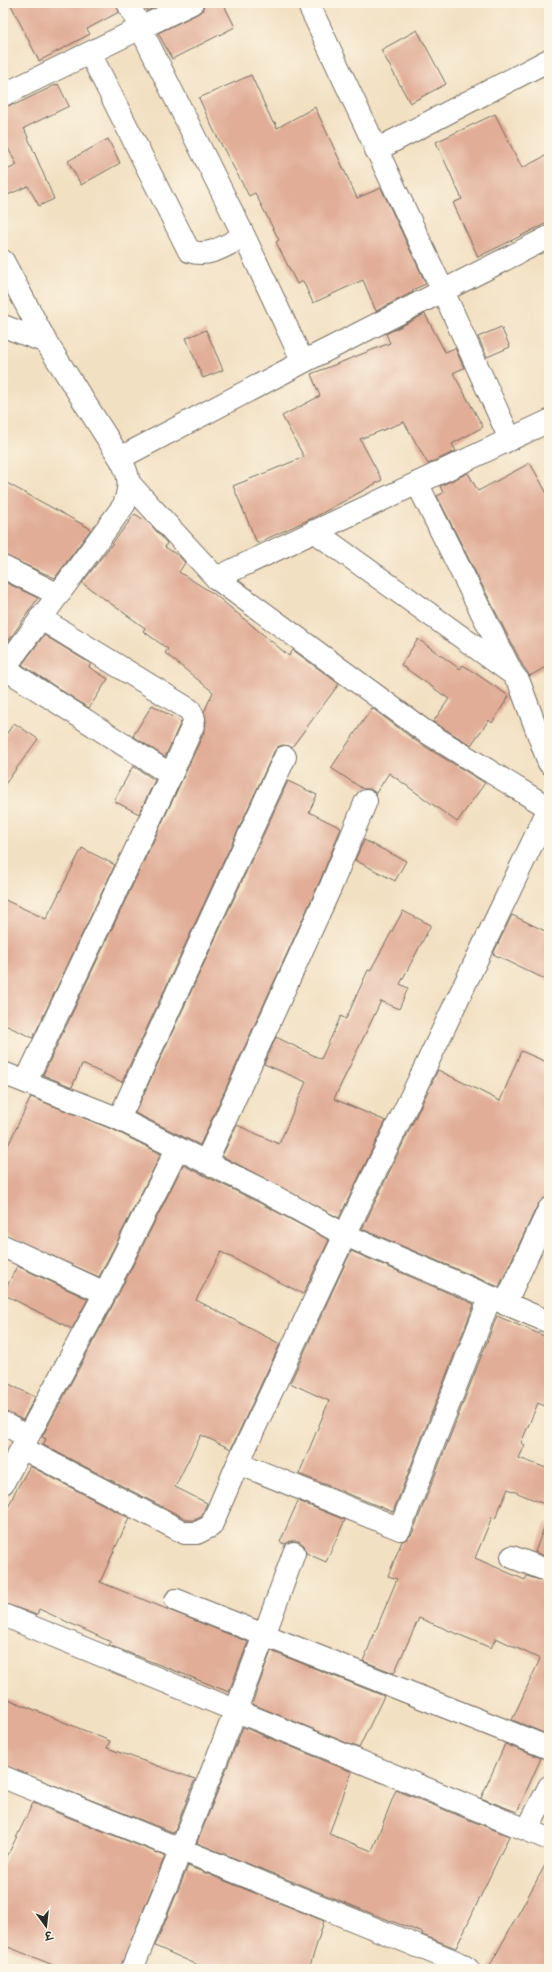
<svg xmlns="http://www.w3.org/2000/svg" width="552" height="1972" font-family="Sriracha,'Playpen Sans Deva',sans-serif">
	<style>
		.building { fill: #e1ad97 }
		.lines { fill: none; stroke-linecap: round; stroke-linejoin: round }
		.minor-casing { stroke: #716a60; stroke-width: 24 }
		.minor { stroke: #fff; stroke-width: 22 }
	</style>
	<rect width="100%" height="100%" fill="#fcf5e5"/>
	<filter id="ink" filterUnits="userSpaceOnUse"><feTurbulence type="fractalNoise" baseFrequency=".025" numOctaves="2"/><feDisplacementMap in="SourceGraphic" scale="8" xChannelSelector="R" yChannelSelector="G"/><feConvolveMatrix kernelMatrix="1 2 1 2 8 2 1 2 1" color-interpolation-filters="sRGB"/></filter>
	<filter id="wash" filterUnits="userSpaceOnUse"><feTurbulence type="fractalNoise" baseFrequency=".012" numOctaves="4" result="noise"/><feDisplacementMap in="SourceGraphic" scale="16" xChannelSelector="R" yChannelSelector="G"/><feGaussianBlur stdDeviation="0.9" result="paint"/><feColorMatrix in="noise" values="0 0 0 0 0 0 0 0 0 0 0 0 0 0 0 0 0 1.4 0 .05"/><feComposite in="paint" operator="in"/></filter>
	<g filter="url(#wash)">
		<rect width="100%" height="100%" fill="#f2e0c2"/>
		<g id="blocks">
			<path class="building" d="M10,3H116L119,12L87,29L90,34L39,61Z
				M143,3H163L147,11Z
				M204,3H223L235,27L172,59L158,33L197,14L203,10Z
				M417,30L446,84L410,103L381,50Z
				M251,75L273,123L275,122L277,128L315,107L357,198L381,188L426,284L412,290L413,292L376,311L363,280L313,303L303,281L297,284L276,242L279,240L255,193L249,196L213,129L199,98Z
				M58,84L69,106L24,128L54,199L39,206L28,186L3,197V172L17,165L3,139V107L13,104L14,105Z
				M495,114L522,168L549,154V222L478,257L453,203L462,199L436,142Z
				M108,139L120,163L81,185L68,161Z
				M425,314L445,352L455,348L464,368L453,373L483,427L452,444L456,451L428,464L404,422L360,439L382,480L317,516L257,543L233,486L304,457L282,416L320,396L311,374L390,343L386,334Z
				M501,327L510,347L487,357L478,337Z
				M206,330L223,370L203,378L186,338Z
				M530,463L549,497V665L530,676L523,666L437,496L443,493L440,486L468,473L478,491Z
				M3,481L91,529L55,578L3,555Z
				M135,514L150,524L167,543L165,547L179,556L185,563L179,572L214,594L289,656L293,650L339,684L292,747L283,745L277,747L274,752L122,1082L82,1064L72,1087L43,1075L182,780L205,730L206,721L204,712L213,692L165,653L168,649L143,631L145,628L82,583Z
				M3,581L38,598L3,649Z
				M44,635L91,664L89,667L108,679L89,708L22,665Z
				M418,639L460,669L463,665L509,696L492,723L489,720L471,745L433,722L449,699L401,665Z
				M152,705L181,722L165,757L133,736Z
				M372,708L416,741L485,783L457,822L389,773L376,793L370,789H363L331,768Z
				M14,723L38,739L3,787V739Z
				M133,766L155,780L139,814L114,801Z
				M288,781L317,795L309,812L341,828L320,881L200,1145L135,1113Z
				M364,840L406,861L395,881L355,860Z
				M82,848L115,865L33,1038L3,1024V899L46,919Z
				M403,911L431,925L400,984L408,988L399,1009L381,1001L334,1099L386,1121L339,1218L222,1156L237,1125L279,1144L306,1082L264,1064L276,1037L321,1059L341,1016L346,1019L368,970L370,971Z
				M512,915L549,933V981L493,954Z
				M521,1051L549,1063V1191L546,1197L538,1204L499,1287L362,1229L438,1070L500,1101Z
				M31,1097L114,1130L161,1154L99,1277L3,1234V1156Z
				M183,1165L258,1202L329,1240L303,1294L221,1252L196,1300L280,1344L231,1449L201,1435L175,1487L207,1503L201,1517L194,1520H188L43,1445L46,1439L42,1437L116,1299Z
				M351,1251L474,1304L393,1512L299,1474L329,1401L290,1383Z
				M17,1266L88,1299L72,1329L3,1294Z
				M497,1316L549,1338V1408L538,1403L521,1443L525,1445L519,1458L549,1469V1506L508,1489L495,1519L492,1517L475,1558L525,1580L527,1576L549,1583V1735L512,1720L540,1659L496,1638L491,1648L419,1618L394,1673L363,1661L397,1579L388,1576L402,1541L407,1539L412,1534Z
				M3,1381L35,1397L23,1420L3,1411Z
				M30,1466L129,1518L100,1582L248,1642L229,1692L109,1645L111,1642L39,1609L37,1615L3,1603V1519L15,1492Z
				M298,1501L345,1520L326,1562L306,1553L304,1545L299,1541H291L285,1544L280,1542Z
				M546,1522H549V1558L535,1552Z
				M271,1651L384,1696L359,1748L252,1704Z
				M3,1697L110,1741L107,1748L195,1779L174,1833L3,1765Z
				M243,1727L352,1772L329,1834L372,1851L396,1790L509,1836L456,1948L422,1935L423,1933L373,1914L197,1843Z
				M505,1744L541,1758L517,1812L481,1798Z
				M33,1803L165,1856L120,1969H63L3,1945V1865Z
				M549,1858V1969H488Z
				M188,1866L324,1921L309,1969H207L155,1946Z"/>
		</g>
	</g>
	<g filter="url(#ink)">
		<use href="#blocks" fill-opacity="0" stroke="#716a60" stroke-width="1"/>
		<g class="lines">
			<defs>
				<path id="minor" d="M128,3L244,236L303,362
					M308,3L443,291L510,439
					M90,53L189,251C210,258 226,245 244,236
					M3,95L192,3
					M376,150L549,60
					M3,261L46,342L120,458C130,476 131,485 124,505L3,670
					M3,326L46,342
					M120,458L303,362L549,237
					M129,483L216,578L423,730L549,808
					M417,483L512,673L519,682L549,763
					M314,531L510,672
					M3,567L57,594
					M216,578L549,421
					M4,668L171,775
					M3,1073L119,1119L264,1191L345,1235L549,1322
					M26,1081L171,775L193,725L194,719L190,710L40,618
					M119,1119L285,757
					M206,1162L331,886L366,801
					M3,1246L105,1293
					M505,1304L549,1209
					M3,1423L27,1437
					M22,1448L185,1533H197L211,1526L238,1463L345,1235L549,808
					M238,1463L400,1529L490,1298
					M3,1483L105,1293L177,1149
					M512,1557L549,1571
					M176,1600L549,1748
					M3,1615L549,1839
					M3,1777L459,1963L468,1969
					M527,1830L549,1787
					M132,1969C189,1832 244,1693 294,1553"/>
			</defs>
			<use href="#minor" class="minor-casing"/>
			<use href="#minor" class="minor"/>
		</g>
	</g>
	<rect width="552" height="1972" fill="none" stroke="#fcf5e5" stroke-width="16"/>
	<g transform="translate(46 1926) rotate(165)" stroke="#fcf5e5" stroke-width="3" paint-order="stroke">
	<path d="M0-3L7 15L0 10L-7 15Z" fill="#2b2b2b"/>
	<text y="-6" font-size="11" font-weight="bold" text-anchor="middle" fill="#2b2b2b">उ</text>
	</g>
</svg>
